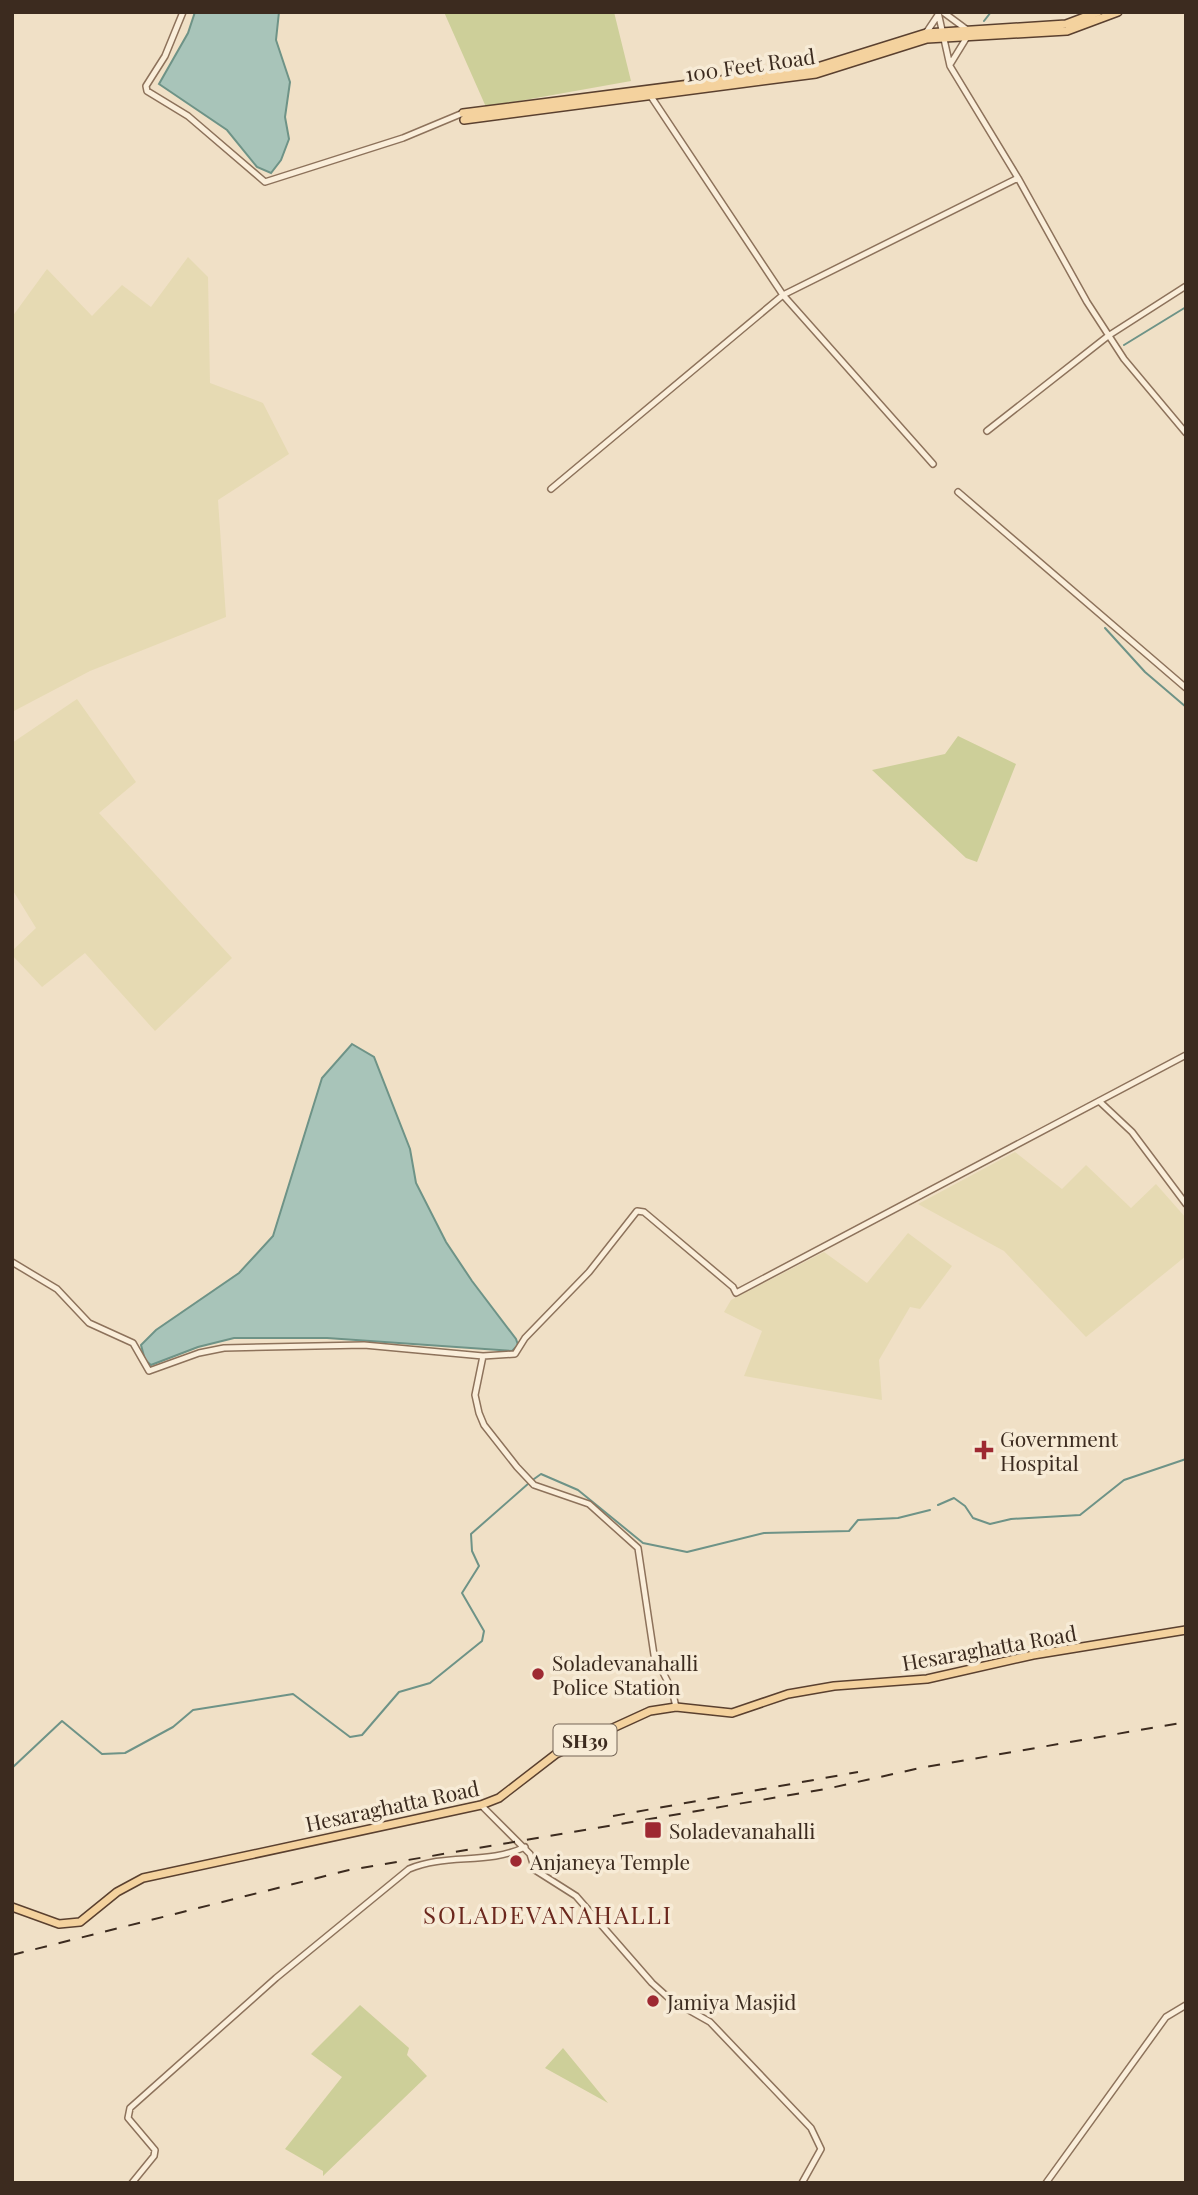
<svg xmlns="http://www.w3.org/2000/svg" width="1198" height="2195" font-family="'Playfair Display',serif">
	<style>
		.farmland { fill: #e6dab3 }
		.green { fill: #cdcf99 }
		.water { fill: #a8c4b9; stroke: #6e9387; stroke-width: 2 }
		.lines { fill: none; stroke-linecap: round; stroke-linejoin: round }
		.stream { stroke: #6e9387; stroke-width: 2 }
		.minor-casing { stroke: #8d725b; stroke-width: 8 }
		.major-casing { stroke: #5a402f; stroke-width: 10 }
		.minor { stroke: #faeeda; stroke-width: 5 }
		.major { stroke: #f4d29e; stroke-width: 7 }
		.rail { stroke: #3c2b1f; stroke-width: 2; stroke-dasharray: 12 12; stroke-linecap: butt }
		.poi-dot { fill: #9e2932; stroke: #f7ebd6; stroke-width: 2.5 }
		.labels { text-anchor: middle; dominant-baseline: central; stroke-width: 7; stroke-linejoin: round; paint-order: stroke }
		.shield { fill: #f7ebd6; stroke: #746556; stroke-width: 2 }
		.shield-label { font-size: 19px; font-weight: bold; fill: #3c2b1f }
		.street-label { font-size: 21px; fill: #3c2b1f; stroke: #f7ebd6 }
		.poi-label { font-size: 21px; fill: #3c2b1f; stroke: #f7ebd6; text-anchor: start }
		.quarter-label { font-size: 24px; letter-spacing: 2px; fill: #6b271d; stroke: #f7ebd6 }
	</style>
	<rect width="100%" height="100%" fill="#f0e0c6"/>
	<path class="farmland" d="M188,257L208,277L210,383L263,403L289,454L218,500L226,617L90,671L12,712V317L47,269L92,316L122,285L151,307Z
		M77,699L136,782L99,813L232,958L155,1031L85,953L42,987L12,955V951L36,928L12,889V743Z
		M1015,1152L1062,1189L1086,1165L1131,1208L1156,1184L1186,1218V1256L1086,1337L1004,1251L918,1204Z
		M908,1233L952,1266L920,1309L910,1307L879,1360L882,1400L744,1376L762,1331L724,1312L731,1300L824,1252L867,1283Z"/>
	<path class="green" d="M444,12H614L631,81L486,107Z
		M958,736L1016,764L977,862L966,858L872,770L945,754Z
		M360,2005L409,2048L407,2055L427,2076L323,2176V2171L285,2149L342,2077L311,2054Z
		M563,2048L608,2103L545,2068Z"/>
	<path class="water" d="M195,12H279L276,40L290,82L285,117L289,139L281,160L271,173L257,167L227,130L159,84L188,33Z
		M352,1044L374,1057L410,1149L416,1183L446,1242L472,1281L516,1339L518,1345L512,1351L327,1338H234L198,1347L151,1365L145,1360L141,1345L156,1330L239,1273L273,1236L322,1078Z"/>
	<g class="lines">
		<path class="stream" d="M984,21L991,12
			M1124,345L1186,307
			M1105,628L1145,672L1186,707
			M534,1479L541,1474L578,1490L643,1543L687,1552L764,1533L849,1531L858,1520L898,1518L930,1510
			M938,1505L954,1498L965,1506L973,1518L990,1524L1011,1519L1080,1515L1124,1480L1186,1459
			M12,1768L62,1721L102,1754L125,1753L173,1727L193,1710L293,1694L350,1737L362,1735L399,1692L430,1683L482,1641L484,1631L462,1593L479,1566L472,1551L471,1534L529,1483"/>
		<defs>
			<path id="minor" d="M183,12L165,56L146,86L147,91L188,116L265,182L403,138L463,113
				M938,12L950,66L1018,178L1087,302L1124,359L1186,433
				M943,12L966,29
				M926,33L938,15
				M951,63L967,37
				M650,95L783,295L933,464
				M987,431L1108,336L1186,286
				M551,489L783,295L1018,178
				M958,492L1186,688
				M1099,1101L1132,1132L1186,1204
				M12,1262L57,1289L89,1323L133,1343L149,1371L199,1353L224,1348L364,1345L483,1356L515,1354L525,1338L589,1272L637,1211L644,1212L733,1287L736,1293L1186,1055
				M483,1356L475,1395L479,1413L484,1425L517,1467L534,1485L589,1504L638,1548L654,1655L672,1690L676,1707
				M481,1805L530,1854L535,1870L576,1896L652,1983L671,2000L710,2022L811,2128L821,2149L802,2183
				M132,2183L154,2156L155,2150L128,2118L130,2108L276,1978L409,1869C446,1853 488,1865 525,1847
				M1046,2183L1166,2017L1186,2005"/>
			<path id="major" d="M463,113L814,68L926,33L1066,24L1098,12
				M464,120L816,74L927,39L1067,31L1118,12
				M12,1907L59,1924L80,1922L117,1892L143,1878L481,1805L499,1798L556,1754L650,1711L676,1707L732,1713L788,1694L834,1686L927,1679L1033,1655L1186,1630"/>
		</defs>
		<use href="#minor" class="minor-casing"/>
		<use href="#major" class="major-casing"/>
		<use href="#minor" class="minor"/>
		<use href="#major" class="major"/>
		<path class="rail" d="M613,1816L858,1772
			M12,1955L349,1870L826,1789L920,1768L1186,1722"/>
	</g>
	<g class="poi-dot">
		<path d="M980.5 1439.5h7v7h7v7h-7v7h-7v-7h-7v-7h7z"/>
		<circle cx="538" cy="1674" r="7"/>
		<rect x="644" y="1821" width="18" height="18" rx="3.5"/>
		<circle cx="516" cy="1861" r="7"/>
		<circle cx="653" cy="2001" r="7"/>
	</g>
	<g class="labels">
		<rect class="shield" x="553.5" y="1724.5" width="63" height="31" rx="5"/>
		<g class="shield-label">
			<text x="585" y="1740">SH39</text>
		</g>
		<g class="street-label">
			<text transform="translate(750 64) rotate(-8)">100 Feet Road</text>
			<text transform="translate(989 1647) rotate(-10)">Hesaraghatta Road</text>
			<text transform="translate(392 1805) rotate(-12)">Hesaraghatta Road</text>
		</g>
		<g class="poi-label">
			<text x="1000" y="1438">Government<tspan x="1000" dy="24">Hospital</tspan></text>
			<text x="552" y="1662">Soladevanahalli<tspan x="552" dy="24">Police Station</tspan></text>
			<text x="669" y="1830">Soladevanahalli</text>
			<text x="530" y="1861">Anjaneya Temple</text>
			<text x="667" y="2001">Jamiya Masjid</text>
		</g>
		<g class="quarter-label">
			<text x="548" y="1914">SOLADEVANAHALLI</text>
		</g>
	</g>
	<rect width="1198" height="2195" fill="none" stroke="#3c2b1f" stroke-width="28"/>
</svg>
